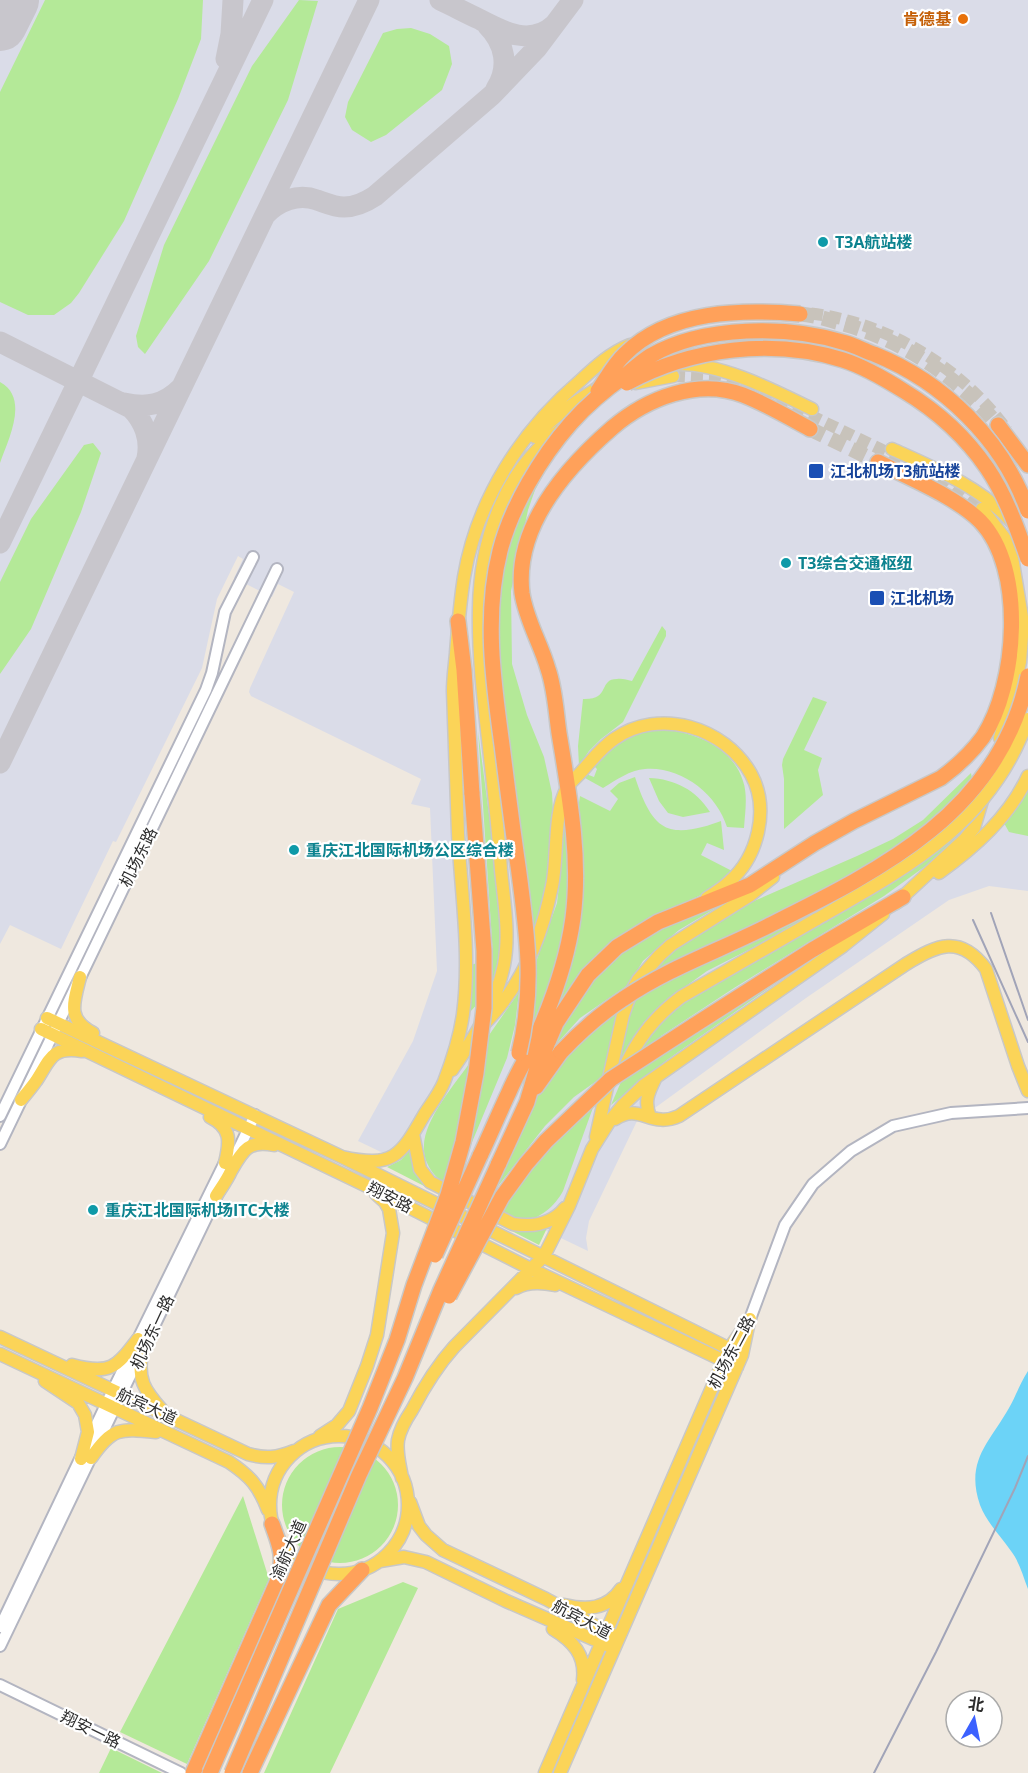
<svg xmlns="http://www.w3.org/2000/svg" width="1028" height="1773" font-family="'Open Sans','Noto Sans SC',sans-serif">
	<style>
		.airport { fill: #dadce8 }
		.green { fill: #b4e998 }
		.water { fill: #6cd3f7 }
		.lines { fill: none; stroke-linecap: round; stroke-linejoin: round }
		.taxiway { stroke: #c8c6cc; stroke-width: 21 }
		.runway { stroke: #c8c6cc; stroke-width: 54 }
		.major-tunnel { stroke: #c8c3bb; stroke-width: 12; stroke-dasharray: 12 6; stroke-linecap: butt }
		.highway-tunnel { stroke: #c8c3bb; stroke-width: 15; stroke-dasharray: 15 8; stroke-linecap: butt }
		.minor-casing { stroke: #b3b5c1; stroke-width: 14 }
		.major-casing { stroke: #c8c8c8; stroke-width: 15 }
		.highway-casing { stroke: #c8c8c8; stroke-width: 18 }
		.minor { stroke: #fff; stroke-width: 10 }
		.major { stroke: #fbd458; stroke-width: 12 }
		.highway { stroke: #ffa15a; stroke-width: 15 }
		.rail { stroke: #a1a4b8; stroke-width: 2 }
		.major-bridge-casing { stroke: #c8c8c8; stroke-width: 15; stroke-linecap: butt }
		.highway-bridge-casing { stroke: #c8c8c8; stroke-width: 18; stroke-linecap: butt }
		.major-bridge { stroke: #fbd458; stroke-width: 12 }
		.highway-bridge { stroke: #ffa15a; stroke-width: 15 }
		.food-dot { fill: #e8710a; stroke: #fff; stroke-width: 2 }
		.culture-dot { fill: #0f9aa8; stroke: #fff; stroke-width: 2 }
		.transit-dot { fill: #1a4fb4; stroke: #fff; stroke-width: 2 }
		.labels { text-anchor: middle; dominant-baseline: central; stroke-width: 4.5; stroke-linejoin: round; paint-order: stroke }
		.food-label { font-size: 16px; font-weight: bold; fill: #c56008; stroke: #fff; text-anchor: end }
		.culture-label { font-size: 16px; font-weight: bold; fill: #0d838f; stroke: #fff; text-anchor: start }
		.transit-label { font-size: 16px; font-weight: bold; fill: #164399; stroke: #fff; text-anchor: start }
		.street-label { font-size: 16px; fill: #2d2d2d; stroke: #fff }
	</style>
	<rect width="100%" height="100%" fill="#efe8df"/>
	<path class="airport" d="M0,0H1028V891L989,886L949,900L806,998L637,1121L589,1221L586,1238L588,1251L358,1141L413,1041L437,971L430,808L411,804L421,779L251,696L249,692L250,688L294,592L278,584L272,597L234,578L243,559L238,556L217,599L202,668L116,842L113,841L61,949L10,925L0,944Z"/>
	<path class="green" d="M45,0H203L201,39L178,99L124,221L79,293L71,303L54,315H28L0,302V92Z
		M299,0L318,1L288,100L209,261L145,354L138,347L136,336L164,245L252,66Z
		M411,28L430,34L449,46L452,64L442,90L386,135L371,142L352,130L345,117L348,102L383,33L397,29Z
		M0,382C30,398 8,440 0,463Z
		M93,443L101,453L81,512L31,629L0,674V582L31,519L84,445Z
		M549,464L535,490L528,510L511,591L512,664L527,715L544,757L552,793L553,811L549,864L544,899L533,937L508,746L497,640L500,581L508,546L530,489Z
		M662,626L666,631V636L623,722L601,739L589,751L579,766L578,746L583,699C611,700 598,679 617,679C622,678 627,680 632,681Z
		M813,697L827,702L804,750L822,758L818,770L823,795L784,829V779L782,765L783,759Z
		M661,729C694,732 732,746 743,781C748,795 745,813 744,828L727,827C717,794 681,766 645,769C630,770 616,780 603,788L585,778L586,774L594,777L597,769L592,764C613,743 631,732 661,729Z
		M478,731L494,852L502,931L500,965L492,988L470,1012L472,965L493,955Z
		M971,773L975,796L976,811L972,824L934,860L884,896L734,988L661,1036L664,1051L820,952L667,1060L611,1105L633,1054L671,1008L841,909L839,899L760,944L707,971L664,1002L644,1022L619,1064L629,1015L647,976L662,958L705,926L754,901L857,856L893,839L923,820Z
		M635,777C640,792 648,816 662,825C677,836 705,827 721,821L724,850L707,843L701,855L734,872L712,890L644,921L610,942L578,976L556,1007L566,972L577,815L580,796L610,811L618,799L610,791L619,783Z
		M649,778C675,779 696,790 710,812L683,817L668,813L659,801Z
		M1028,788V836L1009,832L1004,823Z
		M563,810L569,872L567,912L561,949L556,969L530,1031L536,996L537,959L557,903L560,878Z
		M726,902L679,930L661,945L643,961L628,985L580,1018L549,1052L555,1034L587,983L636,939Z
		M519,992L515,1025L507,1058L453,1188C438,1182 424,1166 424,1149C422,1121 456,1083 471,1061C487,1038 503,1015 519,992Z
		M619,1010L602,1077L574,1097L545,1126L495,1190C516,1139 538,1080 579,1041C591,1030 606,1020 619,1010Z
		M595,1102L563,1191C554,1208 534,1225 514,1219C509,1217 504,1214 500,1211L536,1162Z
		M409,1151L414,1170L507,1227L520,1232L547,1228L539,1245L387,1167L401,1160Z
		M282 1505a58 58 0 1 1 116 0a58 58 0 1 1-116 0Z
		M243,1496L269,1579L187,1764L120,1732Z
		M403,1582L418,1588L330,1773H264L338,1609Z
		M111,1748L162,1773H99Z"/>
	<path class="water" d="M1028,1371V1589C1023,1576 1019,1561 1011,1551C1000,1535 987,1523 980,1505C965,1461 989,1443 1009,1408C1016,1396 1020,1383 1028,1371Z"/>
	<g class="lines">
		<path class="taxiway" d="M440,0C453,6 466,13 479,19C502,31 530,47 554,25
			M487,25C505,43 510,67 496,89
			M226,59L231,34L233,0
			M265,215C278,201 298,193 317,200C326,203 334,207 344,207C356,207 366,202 375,196L492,95L537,48L573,0
			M0,342L131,408C144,421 151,439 147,458
			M124,403C147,408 164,405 181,388
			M0,543L263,0
			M0,763L369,0"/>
		<path class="runway" d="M0,24L12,0"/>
		<path class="major-tunnel" d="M793,312C877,316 957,362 1007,430
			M673,376L713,378L749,386L949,482L982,509"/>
		<path class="highway-tunnel" d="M800,314C812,315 824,318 836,322C900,338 956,375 998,425
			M810,429L878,462"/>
		<defs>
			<path id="minor" d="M0,1116L206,690L212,673L225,612L253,557
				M0,1144L277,569
				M234,1159L255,1115
				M750,1319L785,1225L813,1184L851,1151L893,1126L951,1113L1028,1108
				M0,1627L113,1390L228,1156
				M0,1646L220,1189
				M0,1685L181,1773"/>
			<path id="major" d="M677,364C721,363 773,390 812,409
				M636,383L673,376
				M535,437C554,415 580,399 604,384
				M892,449C934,468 981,487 1012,522
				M982,509L1010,545L1023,623L1020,662L1012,697L1000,738
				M939,873C975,847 1009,817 1028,776
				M896,903L964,840L974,828L992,767
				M80,977C74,1002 66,1019 93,1033
				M47,1018L342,1157L742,1355
				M485,1023C521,986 542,937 552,886C558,858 553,812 567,788C570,782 577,777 582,771C592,760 601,748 614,739C659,707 725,727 751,774C770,809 758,857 729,882C723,888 715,893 707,898
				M41,1029L369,1187L531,1269L737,1367
				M452,1070C474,1038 496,1004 504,965C510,934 504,901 501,870C498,826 493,783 488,739C483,695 478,652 479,608C480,541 505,467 562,429
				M622,1073C636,1041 653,1018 681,997L817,919
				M21,1100C26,1094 31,1088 36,1081C50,1060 51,1046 82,1051
				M210,1117C232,1128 230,1142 225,1163
				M650,1117C644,1102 648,1093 655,1079
				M615,1119C640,1102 650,1129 679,1116L906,964C937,945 960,934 986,969L1018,1066L1028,1091
				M413,1134L420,1169L430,1182L513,1224C532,1227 552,1224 565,1208
				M596,1137L623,1015L631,992L638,980L659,956L671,945L749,896L773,877
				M342,1157C393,1168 400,1157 424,1115C431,1104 439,1094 444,1082C452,1061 460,1036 463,1014C471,954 461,893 458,833C456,786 455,738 453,691C453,678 455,665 456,653C458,628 460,602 464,577C477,500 521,431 580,381C595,367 610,353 630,345
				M216,1196C221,1188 227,1180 231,1171C243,1150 248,1140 274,1145
				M516,1288C528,1281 541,1282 555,1285
				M0,1337L248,1454C265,1459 277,1458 294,1451
				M142,1352C137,1379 144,1390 162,1410
				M0,1354L229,1462C250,1476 259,1486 268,1510
				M72,1365C110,1375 116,1368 138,1339
				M45,1381L78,1403L85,1415L88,1432L81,1459
				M320,1436L337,1425L349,1411L367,1366L377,1335L393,1233L389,1209L385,1202L376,1194
				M270 1505a69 69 0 1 1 138 0a69 69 0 1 1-138 0Z
				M91,1458C112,1428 119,1428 156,1432
				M402,1478C400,1465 396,1453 398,1440C400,1429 406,1419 412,1410C424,1387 437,1366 454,1347L544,1256L569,1206L592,1149L609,1122L623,1105L643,1086L843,946L883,914
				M410,1502L419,1526L426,1535L443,1550L546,1599L613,1635
				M380,1561L404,1557L426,1562L506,1601L607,1645
				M564,1605C586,1610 607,1610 621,1589
				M553,1629C573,1641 586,1655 583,1680
				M545,1773L724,1360L729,1349L750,1319
				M560,1773L742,1355L748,1326"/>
			<path id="highway" d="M998,425L1028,465
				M458,621L464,670L472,794
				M693,1026L812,950L903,897
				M536,1087L561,1052
				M480,1156C490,1135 499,1113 509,1092C516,1075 526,1059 534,1042C552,1003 567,961 573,918C581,857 569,794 559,733C556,712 555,689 548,669C541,644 526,620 522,593C514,526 566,468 612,428C647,398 698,378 743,395C766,404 788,417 810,429
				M498,1165L527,1102L537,1068L556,1023L588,975L617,947L658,922L750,885L815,843L854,821L941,778C956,767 972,752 983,737C1017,685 1026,568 980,521C956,497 909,478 878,462
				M193,1773L278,1580C285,1557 280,1546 272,1524
				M250,1773L329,1605L362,1570"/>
		</defs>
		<use href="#minor" class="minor-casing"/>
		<use href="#major" class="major-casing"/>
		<use href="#highway" class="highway-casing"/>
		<use href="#minor" class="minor"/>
		<use href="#major" class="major"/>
		<use href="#highway" class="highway"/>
		<path class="rail" d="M991,913L1028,1020
			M973,920L1028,1042
			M874,1773L936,1652L1015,1488L1028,1456"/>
		<defs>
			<path id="major-bridge" d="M817,919C907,868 992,823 1028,719"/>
			<path id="highway-bridge" d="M627,383C692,348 772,338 843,360C865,367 885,379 904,391C937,411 965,436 987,468C1006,496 1017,528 1028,559
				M598,391C606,379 614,364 625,354C669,310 742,309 800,314
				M561,1052C580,1032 600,1014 623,999C668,968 721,950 770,925C881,870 1001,811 1028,676
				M519,1053C535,987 527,932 518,866C512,825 507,785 502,745C493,681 484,614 500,551C511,507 541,457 571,423C587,405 606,389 626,375C633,369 641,362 650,356C703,325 789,325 846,343C856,346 865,351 874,354C944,382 1003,440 1028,511
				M435,1255L480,1156
				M449,1296L502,1197L526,1164L546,1141L611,1079L693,1026
				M210,1773L370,1408L397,1340L414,1285L448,1195L463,1142L476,1073L484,1008V951L472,794
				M232,1773L359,1475L405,1378L441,1290L498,1165"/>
		</defs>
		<use href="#major-bridge" class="major-bridge-casing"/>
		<use href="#highway-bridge" class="highway-bridge-casing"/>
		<use href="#major-bridge" class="major-bridge"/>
		<use href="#highway-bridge" class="highway-bridge"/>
	</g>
	<circle class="food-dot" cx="963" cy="19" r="6"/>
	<g class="culture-dot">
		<circle cx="823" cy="242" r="6"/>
		<circle cx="786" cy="563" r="6"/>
		<circle cx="294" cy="850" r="6"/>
		<circle cx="93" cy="1210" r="6"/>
	</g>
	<g class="transit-dot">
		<rect x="808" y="463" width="16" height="16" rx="3"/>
		<rect x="869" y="590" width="16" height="16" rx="3"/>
	</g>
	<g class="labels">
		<g class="food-label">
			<text x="951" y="19">肯德基</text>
		</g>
		<g class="culture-label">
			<text x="835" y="242">T3A航站楼</text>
			<text x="798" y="563">T3综合交通枢纽</text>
			<text x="306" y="850">重庆江北国际机场公区综合楼</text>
			<text x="105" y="1210">重庆江北国际机场ITC大楼</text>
		</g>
		<g class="transit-label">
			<text x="830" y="471">江北机场T3航站楼</text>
			<text x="890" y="598">江北机场</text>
		</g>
		<g class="street-label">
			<text transform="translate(138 857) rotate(-64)">机场东路</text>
			<text transform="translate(390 1197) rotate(27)">翔安路</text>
			<text transform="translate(152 1332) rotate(-65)">机场东一路</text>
			<text transform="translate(731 1352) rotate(-62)">机场东二路</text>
			<text transform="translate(147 1406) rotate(25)">航宾大道</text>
			<text transform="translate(288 1550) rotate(-66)">渝航大道</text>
			<text transform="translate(582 1619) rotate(28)">航宾大道</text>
			<text transform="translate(91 1729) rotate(26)">翔安一路</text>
		</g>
	</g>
	<g transform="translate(974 1719) rotate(9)"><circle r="28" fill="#ffffff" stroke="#ababab" stroke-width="1.5"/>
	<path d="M0-4.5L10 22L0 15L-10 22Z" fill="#3c61ff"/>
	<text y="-9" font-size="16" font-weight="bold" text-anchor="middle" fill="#2d2d2d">北</text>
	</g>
</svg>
